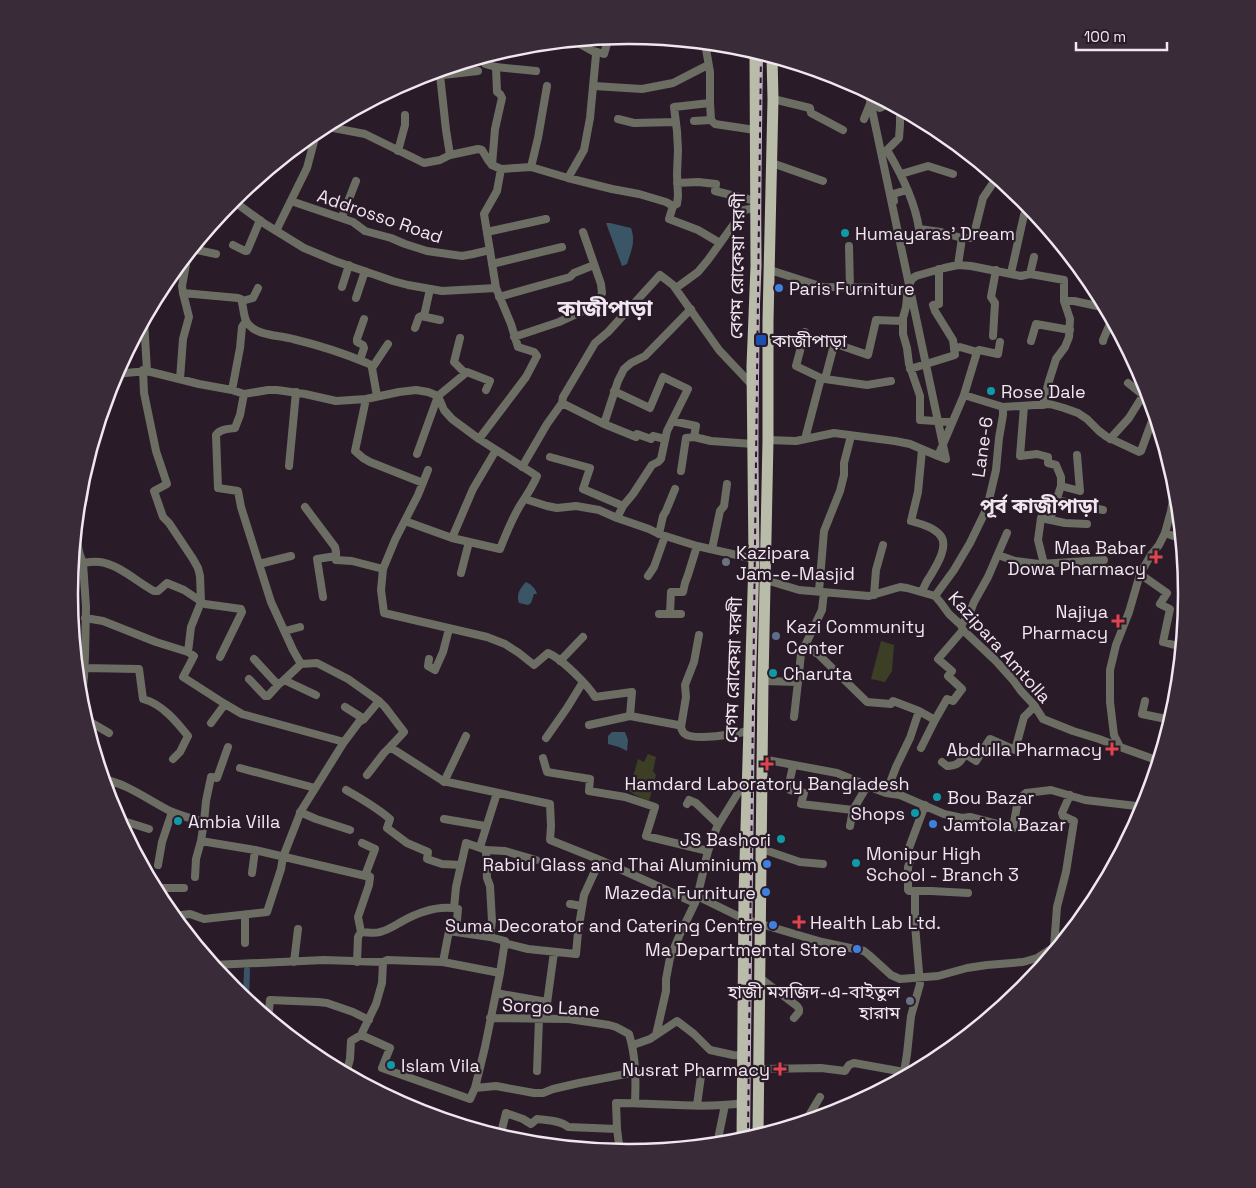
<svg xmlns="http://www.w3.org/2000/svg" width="1256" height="1188" font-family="'Space Grotesk','Noto Sans Bengali',sans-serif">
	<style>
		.green { fill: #3c3e26 }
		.water { fill: #395566 }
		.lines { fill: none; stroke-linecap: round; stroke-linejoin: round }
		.canal { stroke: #395566; stroke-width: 6 }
		.minor { stroke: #6c6e64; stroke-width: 8 }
		.primary { stroke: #b9bca8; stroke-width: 11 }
		.rail-casing { stroke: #bdb2bc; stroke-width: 4 }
		.rail { stroke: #2a1b29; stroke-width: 2; stroke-dasharray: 5.5; stroke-linecap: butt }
		.culture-dot { fill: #0f9aa8; stroke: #2a1b29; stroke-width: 2 }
		.shop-dot { fill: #3f7fe0; stroke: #2a1b29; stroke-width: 2 }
		.transit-dot { fill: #1a4fb4; stroke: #2a1b29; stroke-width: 2 }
		.health-dot { fill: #e0444e; stroke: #2a1b29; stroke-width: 2 }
		.worship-dot { fill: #6b7280; stroke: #2a1b29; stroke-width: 2 }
		.service-dot { fill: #5c6f8a; stroke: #2a1b29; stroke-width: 2 }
		.labels { text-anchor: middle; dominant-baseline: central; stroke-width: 4.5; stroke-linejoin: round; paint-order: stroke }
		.street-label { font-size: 18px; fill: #f1e7f0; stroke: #2a1b29 }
		.poi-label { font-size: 18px; fill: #f1e7f0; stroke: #2a1b29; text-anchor: start }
		.quarter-label { font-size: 20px; font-weight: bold; fill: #f1e7f0; stroke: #2a1b29 }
		.district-label { font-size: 22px; font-weight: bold; fill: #f1e7f0; stroke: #2a1b29 }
		.rim { fill: none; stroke: #f1e7f0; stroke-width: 2.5 }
	</style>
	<rect width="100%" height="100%" fill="#2a1b29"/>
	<path class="green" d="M881,641L894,645L892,671L885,682L871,679Z
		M648,754L656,757L653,771L656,775L649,801L635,795L629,791L638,759L644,762Z"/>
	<path class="water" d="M606,223H610L631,228C636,242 631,251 627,264L622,266Z
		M526,582C531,584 536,589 537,594H534L531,603L528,605L519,603C516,595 520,588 526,582Z
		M612,732H625L628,740L627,751L619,747L608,744V736Z"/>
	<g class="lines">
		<path class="canal" d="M246,1000L247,970"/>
		<path class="minor" d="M705,43L710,72V103L711,120
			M733,45L755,56
			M594,51L604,54L609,37
			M483,57L485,64L496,67L497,92L500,94L502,98L495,129L492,165
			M496,67L536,71
			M440,75L446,130L450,155
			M405,83L425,77L478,71
			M594,86L642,89L673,83L708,65
			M868,91L946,459L938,456
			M773,99L810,108L811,113L843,130
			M900,109V125L899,138L887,150C902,175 915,201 919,229L941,232L962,238H973L983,198L993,183V174
			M618,119L634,123L676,122
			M864,119L870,104L880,108L890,103
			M694,121L711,120L715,124L755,130
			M323,126L365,134L424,163L440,160L450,155L478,149L482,150L488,160L492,165L501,169L531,167L568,178L612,189L639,194L666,202L673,206L677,204L678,196L677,174L678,150L677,131L674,107L710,103
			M398,151L405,125V115
			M772,163L823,181
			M531,167L538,138L547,86
			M901,174L928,166L953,174
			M568,178L584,150L590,118L596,55V53L573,40
			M677,183L698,182L716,184L715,191L756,201
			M232,200L265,224L304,248L335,261L393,281L408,285L442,291L496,288
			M291,201L353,222L365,231L391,238L405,244L427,251L462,256L473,254L490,250
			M894,201L893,194L907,190
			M673,206L669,219L698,230L720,243
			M342,217L356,181
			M276,231L307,168L317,130L319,129
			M487,232L546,219
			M583,232L601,284L602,293L600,298
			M233,245L245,251H247L260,220
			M849,246L850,288
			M192,249L216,254
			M492,264L562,247
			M958,265L962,238
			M770,270L823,287L894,288L907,290
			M1011,273L1024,215
			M1030,274L1034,257
			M342,287L349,265
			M676,288L698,272L708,260L744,210L756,208
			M183,293L238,298L241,299C244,307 243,320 249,325C259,336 279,335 293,339C318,345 343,353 367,363L371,365L372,368L377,396
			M499,297L570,277L574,273L594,265
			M356,298L365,271
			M242,301L253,298L258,288
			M1064,301H1074L1102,307L1104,304
			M424,316L430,289
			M144,320L147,371
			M415,328L419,317L421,316L440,320
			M805,332L796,366L821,378L825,379L867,385L891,381
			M993,336L995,303L991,297L996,270
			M514,337L559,322L587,309
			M460,338L454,362L465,373
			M1031,341L1036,324L1070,330
			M1103,341V340L1112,319
			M954,349L960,347L977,352L979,350L998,354L1000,342
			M360,360L364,348L363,345L357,342V339L364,319
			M372,368L388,344
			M910,369L955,355L953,340L935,311L933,305L939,304V269
			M143,370L144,393L156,451L167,484L154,491L163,517L169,523L193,559L198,568L200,576L201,602L191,627L188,652L194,656L183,677L225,704L242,714L344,742
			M115,374L147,371L199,384L232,390L244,394L268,390H277L305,394L336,401L366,399L399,392L416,390L428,392L438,396L444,410L452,419L479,439L537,476C533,486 527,495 521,504C512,518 506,534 500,549L452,538L405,521
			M180,379L183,339L189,317L183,293L182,286L188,253
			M825,379L834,345H839L868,355L876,320L903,321
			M1128,383L1143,395
			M232,390L240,348L242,327L246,321
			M614,391L650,408L663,377L688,389L672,421L696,426L694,437L711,441L753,444
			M244,394L240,415L235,428C228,429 220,429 216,435L218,488L238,491L241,507L271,602L293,650L301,664
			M964,395L977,352
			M366,399L355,451L363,458L370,462L423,483
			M562,403L604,424L636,437L637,434L651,439L653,436L665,439
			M1024,406L1020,456L1037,454L1048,457V463L1056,465L1061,477V486L1050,520
			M952,422L920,420V396L909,364L907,348L903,334V318L906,307L908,287L912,279L916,276L944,268L958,265L971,266L1021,276L1030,274L1036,275L1064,280V301L1070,319L1069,337L1065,347L1056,359L1049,381L1043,405
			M604,424L618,381L624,369L631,363L645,356L691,309
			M479,439L526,377L537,356L534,352L518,347L511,324L496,288L484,214L497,191L501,169
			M805,439L821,378
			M1110,439L1129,418L1147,389
			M768,440L796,441L834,433L895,441L910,444L938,456L964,395L1003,407L1050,404L1064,408L1078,413L1087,419L1099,431L1107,437L1139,452L1141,451L1152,421L1157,423
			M417,454L438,396L467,372L490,381L486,390
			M550,457L590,468L583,489L623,506
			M289,466L296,392
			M522,467L547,424L562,403L563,397L595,343L608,332L660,275L673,285L719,350L752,385
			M428,470L418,495L395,540L383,569L381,590L384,613L487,637L505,644L519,653L534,665L548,653C561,658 588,685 595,697L632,692L630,716L678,725L681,727C682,730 682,732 685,734C695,741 736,734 749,731
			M681,471L686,438L694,437
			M1061,486L1080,491L1077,455
			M525,499L547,506L557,508L576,506L599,510L617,518L649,529L659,534L697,546L754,559
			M1056,500L1103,510
			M305,507L335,547L336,552V560L352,561L383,569
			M617,518L623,506L633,494L652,465L658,462L661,459L667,431L672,421
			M76,525C76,537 78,552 83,563C89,562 94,561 100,562C120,565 137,582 154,591H158L167,583L184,590L205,604L241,609L242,612L220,657
			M76,525L84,499L85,490L83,474
			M1165,533L1182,539
			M659,534L663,516L666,511L675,489
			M452,538L473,489L496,450
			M712,549L720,511L724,506L727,484
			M998,555L1015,561L1039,564L1104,560
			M259,564L291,556
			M1044,564L1038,540L1041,518L1065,523L1087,524
			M461,573L469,542
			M1140,574L1167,593L1160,604L1170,609L1163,642L1182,647
			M648,576L654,567L665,536
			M766,580L799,590L869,596L900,587L907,588L935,596L941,603L949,614L961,625L963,630L996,661L1013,680L1021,691L1034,705L1043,719L1073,731L1099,739L1120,747
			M819,591L824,531L840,491L844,475V463L851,436
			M922,592C924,587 926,582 929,578C935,568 950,546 940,535C933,527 921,524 911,521L918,492L922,450
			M874,595L876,570L883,545
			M935,596L954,570L970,543L987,508L996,470L999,438L1003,415V407
			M323,597L317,559L336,556
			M670,613L671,592H683L685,583L688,575L697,546
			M659,614H681
			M85,618L103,621L156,642L188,652
			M961,625L969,615L974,602L988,577L1007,533
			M285,631L300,627
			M805,647L818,654L867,702L891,704L893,701L919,711L935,720L947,699L953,701L962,689L948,676L952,671L938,659L963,630
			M254,659L278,685L284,680L316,695
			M429,659L428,666L435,670L443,652L449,629
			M560,661L583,637
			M84,668L139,669L143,699C162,704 176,721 188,736L180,752L173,759
			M249,679L265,696H268L278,685
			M284,680L301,664L317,663L348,679L365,691L379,701L385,707L404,732L390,747L443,781L550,804L551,826L550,840L600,860L695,903L697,898H701L744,919L822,942L864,951L869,955L891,975L900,979L938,976L967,968L987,965L1023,962L1037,958L1054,947L1059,946
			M763,681L798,682L794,717
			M798,682L801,654L822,610L824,592
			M1145,701L1142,714L1171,720
			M80,702L82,696L84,677L85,655L86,607L83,563
			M345,707L364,719
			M85,719L109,733
			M211,723L225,704
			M589,725L630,716
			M681,727L686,697L685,685L694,662L699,635
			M546,738L567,708L583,682
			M921,748L935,720
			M543,758L547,772L590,779L589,791L625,797L655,807L646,836L708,851
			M762,759L837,773L878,790L886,793L900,795L944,814L962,818L970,817L1013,828L1018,800L1026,793L1051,790L1085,800L1145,807
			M1159,761L1120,747L1114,735L1110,702V670L1116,645L1129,612L1140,574L1151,555L1159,545L1165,533L1171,511L1176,483
			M942,762L947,766C957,766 961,762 965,754L976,761L990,739L1015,750L1024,717L1035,706
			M793,766L788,788L790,790L804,793L801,804L853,810
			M240,768L315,788
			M367,775L384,753L390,747
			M103,779C128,784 148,800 170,811C181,816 193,819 204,822L201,841L255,850L370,877
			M444,782L466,736
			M346,790C362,799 376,807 390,819L387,828L407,843L428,852L427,859L442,864L461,865
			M886,793L896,767L910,738L919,711
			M109,798L111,781
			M687,804L689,800L696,803L718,824
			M300,812L316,819L350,830
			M117,819L149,829
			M444,819L485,826
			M204,822L206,801L211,777L217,778L228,747
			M850,826L853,810L867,786
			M480,847L497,793
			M762,849L800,862L823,864
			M158,865L162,842L172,812
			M252,873L255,850
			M195,877L196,859L201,841
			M915,891H931L968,893
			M160,898V888H184
			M697,898L708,851L717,827L741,788L747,787
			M570,904L582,906
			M454,908L456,887L466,843L486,850L505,851L536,860
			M245,915V943
			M173,916L190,914L204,919L267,912L281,869L283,857L301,811L344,742L359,722L364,719L379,701
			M361,932C367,932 374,934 380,932C388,930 394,926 401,922C417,913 439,905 458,909L456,932
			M504,943L528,949L576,954L578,932L584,895L600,860
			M1054,947L1057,907L1066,872L1074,821L1063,816L1062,813L1070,795
			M294,962L298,929
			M357,962L358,937L361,932L358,917L369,885L370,877L366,873L375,849L362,843
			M443,962L449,931L490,937
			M213,965L324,960L383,962L387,960L443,962L500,973
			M760,978L797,1006L799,1009V1012L794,1018
			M496,993L547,1002
			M258,1010H269L270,1000L318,1002L327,1003L353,1012L369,1020
			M490,1018L569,1019L609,1025L616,1027L629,1034C636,1057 636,1079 635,1103
			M545,1018L554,952
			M361,1035L390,1048L382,1068L470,1099L475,1088L485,1047L500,973L505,941L490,937L492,921L490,886L487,878L486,850
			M656,1035L677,1021L694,1034L710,1050L733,1055L743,1056
			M633,1045L650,1039L656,1035L666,991V979L670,958L680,934L695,903
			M759,1069L821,1068L845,1071L849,1065L854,1063L904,1072
			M537,1071L539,1019
			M346,1074L350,1059L351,1041L361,1035L376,1004L382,983L383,962
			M903,1078L907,1054L911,1016L920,984L915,925V891H909L908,890V867L911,859L909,848L925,805
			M475,1088L496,1086L534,1093H543L553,1089L579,1083L636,1072
			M697,1105L701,1076
			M805,1122L820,1097
			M500,1137L506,1113L523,1119L531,1124L537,1119C546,1120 561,1120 568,1127L617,1129
			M717,1144L725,1105
			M620,1152L617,1129L616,1103C658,1103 701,1109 743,1103"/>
		<path class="primary" d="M758,1136L763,681L768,440V321L773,99L772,56
			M742,1141L744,895L754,559L752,366L756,266L755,51"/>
		<defs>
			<path id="rail" d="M748,1139L750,952L761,53"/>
		</defs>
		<use href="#rail" class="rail-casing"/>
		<use href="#rail" class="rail"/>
	</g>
	<g class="culture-dot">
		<circle cx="845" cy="233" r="5"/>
		<circle cx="991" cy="391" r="5"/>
		<circle cx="773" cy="673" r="5"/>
		<circle cx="937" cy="797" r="5"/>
		<circle cx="915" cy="813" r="5"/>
		<circle cx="178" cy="821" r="5"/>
		<circle cx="781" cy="839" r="5"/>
		<circle cx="856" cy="863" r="5"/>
		<circle cx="391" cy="1065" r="5"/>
	</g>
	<g class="shop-dot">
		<circle cx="779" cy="288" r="5"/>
		<circle cx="933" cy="824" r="5"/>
		<circle cx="767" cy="864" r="5"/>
		<circle cx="766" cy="892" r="5"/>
		<circle cx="773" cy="925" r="5"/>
		<circle cx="857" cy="949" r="5"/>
	</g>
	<rect class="transit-dot" x="755" y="334" width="12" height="12" rx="2.5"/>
	<g class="health-dot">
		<path d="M1153.5 549.5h5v5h5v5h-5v5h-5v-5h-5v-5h5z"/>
		<path d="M1115.5 613.5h5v5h5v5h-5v5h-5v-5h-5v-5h5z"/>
		<path d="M1109.5 741.5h5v5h5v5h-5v5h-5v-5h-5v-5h5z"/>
		<path d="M764.5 756.5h5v5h5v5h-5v5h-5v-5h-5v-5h5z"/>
		<path d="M796.5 914.5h5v5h5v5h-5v5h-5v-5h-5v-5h5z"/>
		<path d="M777.5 1061.5h5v5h5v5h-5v5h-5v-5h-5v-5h5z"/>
	</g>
	<g class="worship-dot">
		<circle cx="726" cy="562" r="5"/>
		<circle cx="910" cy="1001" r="5"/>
	</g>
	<circle class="service-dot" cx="776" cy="636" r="5"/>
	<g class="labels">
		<g class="street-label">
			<text transform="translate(380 216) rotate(19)">Addrosso Road</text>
			<text transform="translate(737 266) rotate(-89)">বেগম রোকেয়া সরণী</text>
			<text transform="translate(982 447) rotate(-82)">Lane-6</text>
			<text transform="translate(1000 647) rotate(48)">Kazipara Amtolla</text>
			<text transform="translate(733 670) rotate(-88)">বেগম রোকেয়া সরণী</text>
			<text transform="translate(551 1007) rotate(3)">Sorgo Lane</text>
		</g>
		<g class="poi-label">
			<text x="855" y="233">Humayaras' Dream</text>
			<text x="789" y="288">Paris Furniture</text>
			<text x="772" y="340">কাজীপাড়া</text>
			<text x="1001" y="391">Rose Dale</text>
			<text x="1146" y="547" text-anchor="end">Maa Babar<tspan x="1146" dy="21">Dowa Pharmacy</tspan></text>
			<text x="736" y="552">Kazipara<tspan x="736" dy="21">Jam-e-Masjid</tspan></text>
			<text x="1108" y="611" text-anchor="end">Najiya<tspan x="1108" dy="21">Pharmacy</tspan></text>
			<text x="786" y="626">Kazi Community<tspan x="786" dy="21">Center</tspan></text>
			<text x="783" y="673">Charuta</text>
			<text x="1102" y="749" text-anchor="end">Abdulla Pharmacy</text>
			<text x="767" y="783" text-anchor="middle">Hamdard Laboratory Bangladesh</text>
			<text x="947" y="797">Bou Bazar</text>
			<text x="905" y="813" text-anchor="end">Shops</text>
			<text x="188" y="821">Ambia Villa</text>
			<text x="943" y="824">Jamtola Bazar</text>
			<text x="771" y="839" text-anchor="end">JS Bashori</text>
			<text x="866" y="853">Monipur High<tspan x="866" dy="21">School - Branch 3</tspan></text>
			<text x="757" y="864" text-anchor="end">Rabiul Glass and Thai Aluminium</text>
			<text x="756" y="892" text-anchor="end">Mazeda Furniture</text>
			<text x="810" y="922">Health Lab Ltd.</text>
			<text x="763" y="925" text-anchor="end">Suma Decorator and Catering Centre</text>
			<text x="847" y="949" text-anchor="end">Ma Departmental Store</text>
			<text x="900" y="991" text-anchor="end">হাজী মসজিদ-এ-বাইতুল<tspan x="900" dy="21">হারাম</tspan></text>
			<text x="401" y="1065">Islam Vila</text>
			<text x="770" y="1069" text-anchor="end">Nusrat Pharmacy</text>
		</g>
		<g class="quarter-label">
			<text x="1039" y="506">পূর্ব কাজীপাড়া</text>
		</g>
		<g class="district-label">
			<text x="605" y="308">কাজীপাড়া</text>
		</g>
	</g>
	<path d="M0 0H1256V1188H0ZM78 594a550 550 0 1 1 1100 0a550 550 0 1 1-1100 0Z" fill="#3a2b39" fill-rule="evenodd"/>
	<path class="rim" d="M78 594a550 550 0 1 1 1100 0a550 550 0 1 1-1100 0Z"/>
	<path d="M1076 42v8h91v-8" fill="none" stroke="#f1e7f0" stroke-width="2.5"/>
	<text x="1084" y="42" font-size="15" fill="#f1e7f0" stroke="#2a1b29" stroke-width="4" paint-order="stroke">100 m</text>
</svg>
